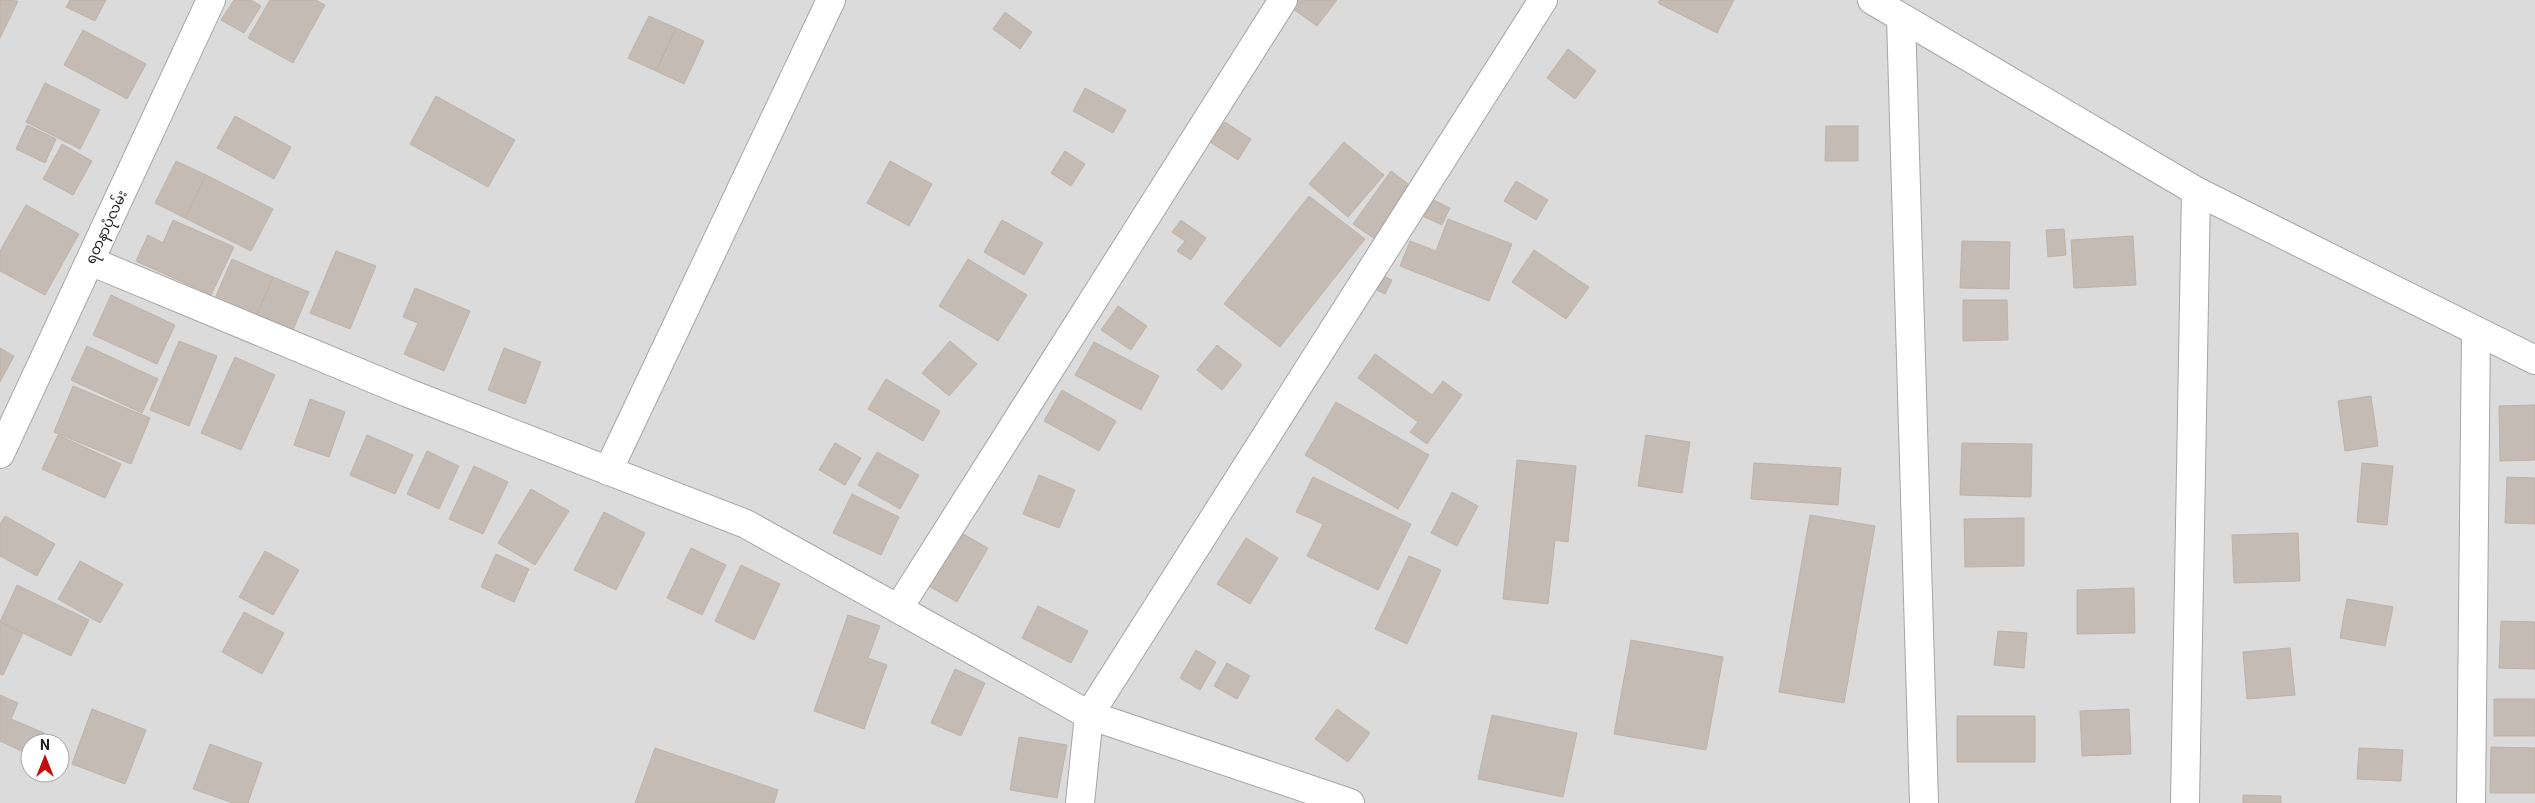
<svg xmlns="http://www.w3.org/2000/svg" width="2535" height="803" font-family="Roboto,'Noto Sans Myanmar',sans-serif">
	<style>
		.residential { fill: #dcdbdb; fill-rule: evenodd }
		.building { fill: #c3bbb4; stroke: #bfb2a7 }
		.lines { fill: none; stroke-linecap: round; stroke-linejoin: round }
		.minor-casing { stroke: #a5a5a5; stroke-width: 30 }
		.minor { stroke: #fff; stroke-width: 28 }
		.labels { text-anchor: middle; dominant-baseline: central; stroke-width: 4; stroke-linejoin: round; paint-order: stroke }
		.street-label { font-size: 14px; fill: #1e1e1e; stroke: #fff }
	</style>
	<rect width="100%" height="100%" fill="#eeebe4"/>
	<path class="residential" d="M0,0H2535V803H0ZM30,743H60V773H30Z"/>
	<path class="building" d="M0,0L18,1L0,38Z
		M70,0H106L95,21L66,7Z
		M234,0H251L261,6L244,33L221,20Z
		M270,0H316L325,5L293,63L248,38Z
		M1293,0H1337L1317,26L1289,6Z
		M1660,0H1734L1717,33L1658,3Z
		M1005,12L1032,32L1020,49L993,29Z
		M649,16L676,28L656,71L628,58Z
		M676,28L704,41L684,84L656,71Z
		M83,30L146,64L127,99L64,65Z
		M1568,49L1596,71L1575,99L1547,78Z
		M45,83L100,110L80,149L26,122Z
		M1085,88L1126,110L1113,133L1073,111Z
		M436,96L515,140L488,187L410,144Z
		M235,116L291,147L274,179L217,148Z
		M1225,122L1251,139L1238,160L1210,142Z
		M27,125L56,139L45,163L16,149Z
		M1826,126H1858V161H1825Z
		M1344,142L1384,175L1348,217L1309,184Z
		M62,144L92,161L73,195L43,179Z
		M1065,151L1085,164L1071,186L1051,173Z
		M176,161L206,175L185,218L155,203Z
		M890,161L932,184L909,226L867,203Z
		M1391,171L1416,190L1378,241L1353,224Z
		M206,175L273,209L251,251L185,218Z
		M1516,181L1548,200L1536,220L1504,201Z
		M1423,195L1450,208L1442,225L1414,212Z
		M1309,196L1365,239L1280,347L1224,304Z
		M26,205L79,234L45,295L0,271V251Z
		M1448,219L1512,244L1489,301L1400,266L1410,241L1436,251Z
		M173,220L234,247L211,295L136,261L148,235L163,243Z
		M1002,220L1043,243L1024,275L984,252Z
		M1181,220L1206,238L1191,260L1177,251L1185,241L1172,232Z
		M2064,229L2066,255L2048,257L2046,230Z
		M2133,236L2136,285L2074,288L2071,240Z
		M1962,241L2010,242L2009,289L1960,288Z
		M1534,250L1589,287L1566,319L1512,282Z
		M336,251L376,266L350,329L310,313Z
		M232,259L273,277L254,321L213,303Z
		M968,259L1027,295L998,341L939,306Z
		M1374,271L1392,280L1385,294L1366,285Z
		M273,277L309,292L290,337L254,321Z
		M415,288L470,311L444,371L404,354L418,323L403,317Z
		M111,295L175,325L157,364L93,335Z
		M1963,300H2007L2008,340L1963,341Z
		M1118,306L1147,326L1131,350L1101,330Z
		M179,341L217,356L189,426L150,410Z
		M950,341L977,364L949,396L922,373Z
		M1094,342L1159,376L1141,410L1075,375Z
		M1217,345L1242,365L1222,390L1197,370Z
		M87,346L158,379L142,413L71,380Z
		M0,348L14,356L0,382Z
		M504,348L541,362L525,404L488,390Z
		M1375,354L1432,395L1443,381L1462,395L1427,444L1410,432L1418,422L1358,378Z
		M235,357L275,375L241,450L201,433Z
		M886,379L940,411L923,441L868,409Z
		M73,386L150,418L131,464L54,432Z
		M1062,390L1116,421L1099,451L1044,421Z
		M2371,396L2378,446L2345,451L2338,401Z
		M310,399L345,412L329,457L294,445Z
		M1336,402L1429,455L1398,509L1305,455Z
		M2535,405V460L2500,461L2499,406Z
		M58,435L121,464L105,498L42,469Z
		M367,435L413,455L395,494L350,475Z
		M1646,435L1690,442L1682,493L1638,486Z
		M835,443L861,458L845,485L819,470Z
		M1962,443L2032,444L2031,497L1960,495Z
		M427,451L459,466L439,509L407,494Z
		M877,452L919,475L900,509L858,485Z
		M1517,460L1576,466L1568,542L1555,540L1548,604L1503,599Z
		M1754,463L1841,468L1838,505L1751,499Z
		M2362,463L2393,466L2387,525L2357,522Z
		M474,466L508,482L483,534L449,519Z
		M1039,475L1075,490L1059,528L1023,514Z
		M1313,477L1411,524L1378,590L1307,556L1323,524L1296,512Z
		M2507,477L2535,478V524L2505,523Z
		M531,489L569,511L535,565L498,543Z
		M1452,492L1478,506L1457,546L1431,533Z
		M852,494L899,517L881,555L833,533Z
		M604,512L645,533L616,590L574,570Z
		M1810,515L1875,526L1844,703L1779,692Z
		M5,516L55,544L37,576L0,556V524Z
		M2024,518V566L1965,567L1964,519Z
		M956,530L988,548L957,602L925,584Z
		M2298,533L2300,581L2234,583L2232,535Z
		M1246,538L1278,558L1250,604L1217,584Z
		M691,548L726,565L702,615L667,598Z
		M265,551L299,570L273,615L239,597Z
		M496,554L529,569L514,602L481,587Z
		M1409,556L1441,570L1407,644L1375,629Z
		M80,561L123,584L100,623L58,599Z
		M741,565L780,584L754,640L715,621Z
		M17,585L89,620L71,656L0,622Z
		M2134,588L2135,633L2077,634V590Z
		M2347,599L2393,607L2385,646L2340,638Z
		M1038,606L1088,631L1071,663L1022,638Z
		M244,612L284,633L262,674L222,652Z
		M848,615L880,626L868,658L887,665L864,729L814,711Z
		M2501,621L2535,622V669L2499,668Z
		M0,622L23,633L3,675L0,674Z
		M1998,631L2027,633L2024,668L1994,665Z
		M1631,640L1723,657L1706,750L1614,734Z
		M2290,648L2295,695L2247,699L2243,652Z
		M1196,650L1216,662L1200,690L1180,678Z
		M1227,663L1250,676L1237,699L1214,686Z
		M955,669L985,683L961,736L931,723Z
		M0,695L18,703L11,719L44,733L40,743H30V755L0,741Z
		M2494,699H2535V736H2494Z
		M92,709L146,730L125,784L72,764Z
		M1337,709L1370,733L1348,762L1315,739Z
		M2129,709L2131,754L2082,756L2080,711Z
		M1492,715L1577,733L1563,797L1478,779Z
		M1957,716H2035V762H1957Z
		M1019,737L1067,745L1057,798L1010,790Z
		M210,744L262,763L248,803H233L193,789Z
		M2491,747L2535,748V793H2490Z
		M655,748L778,790L774,803H635Z
		M2359,748L2403,750L2401,781L2357,779Z
		M2243,795L2281,796V803H2243Z"/>
	<g class="lines">
		<defs>
			<path id="minor" d="M1872,0L2196,191L2535,360
				M1901,17L1924,803
				M90,261L408,393L746,524L1089,715L1350,803
				M0,454L211,0
				M608,471L831,0
				M898,609L1283,0
				M1080,803L1089,715L1543,0
				M2185,803L2196,191
				M2471,803L2476,331"/>
		</defs>
		<use href="#minor" class="minor-casing"/>
		<use href="#minor" class="minor"/>
	</g>
	<g class="labels">
		<g class="street-label">
			<text transform="translate(106 227) rotate(-65)">ရတနာပုံလမ်း</text>
		</g>
	</g>
	<g transform="translate(45 758)"><circle r="24" fill="#ffffff" stroke="#a5a5a5"/>
	<path d="M0-4L9 19L0 12L-9 19Z" fill="#c30c09"/>
	<text y="-8" font-size="14" font-weight="bold" text-anchor="middle" fill="#1e1e1e">N</text>
	</g>
</svg>
